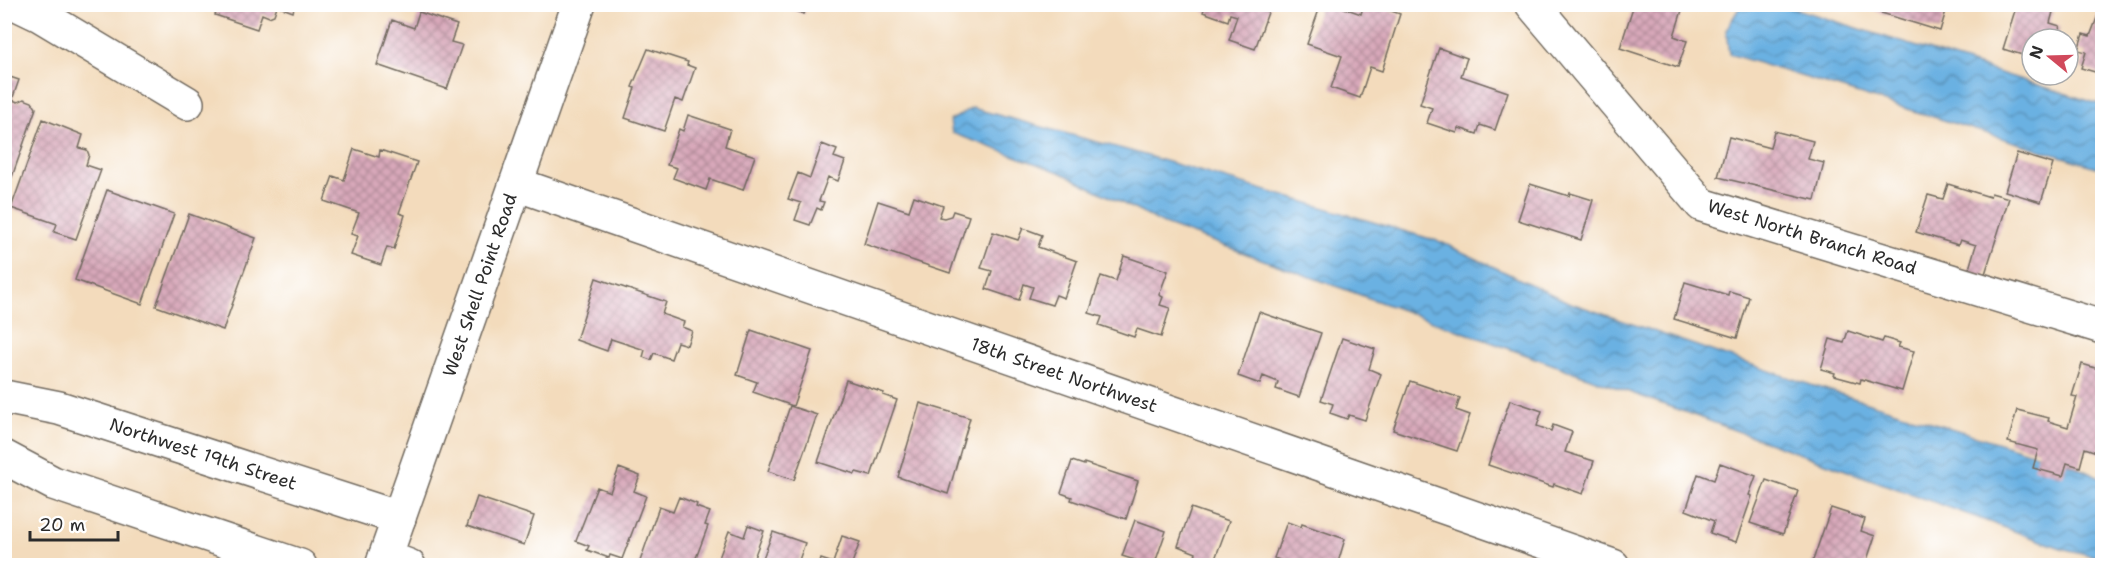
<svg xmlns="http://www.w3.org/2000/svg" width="2107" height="570" font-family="'Shantell Sans',sans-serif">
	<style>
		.water { fill: url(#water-waves); stroke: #4b6e86; stroke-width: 1.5 }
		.building { fill: url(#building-cross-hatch) }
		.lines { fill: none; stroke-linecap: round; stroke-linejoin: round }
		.minor-casing { stroke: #71695e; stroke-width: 36 }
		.tertiary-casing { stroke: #71695e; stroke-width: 36 }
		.minor { stroke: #fff; stroke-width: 33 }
		.tertiary { stroke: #fff; stroke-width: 33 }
		.labels { text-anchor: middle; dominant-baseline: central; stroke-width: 6; stroke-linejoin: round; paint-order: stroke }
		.street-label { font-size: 18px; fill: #2b2b2b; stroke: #fff }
	</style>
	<defs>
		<pattern id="water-waves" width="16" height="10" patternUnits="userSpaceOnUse" patternTransform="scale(1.5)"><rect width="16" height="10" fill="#6bb1e2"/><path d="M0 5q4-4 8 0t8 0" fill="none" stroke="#5890b7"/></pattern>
		<pattern id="building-cross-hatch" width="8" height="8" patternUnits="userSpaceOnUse" patternTransform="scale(1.5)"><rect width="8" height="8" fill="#d8a8ba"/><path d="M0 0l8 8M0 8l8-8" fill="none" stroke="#af8997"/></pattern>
	</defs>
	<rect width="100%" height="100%" fill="#fff"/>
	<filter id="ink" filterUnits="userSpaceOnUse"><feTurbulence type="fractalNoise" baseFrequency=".0167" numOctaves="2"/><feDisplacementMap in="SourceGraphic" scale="12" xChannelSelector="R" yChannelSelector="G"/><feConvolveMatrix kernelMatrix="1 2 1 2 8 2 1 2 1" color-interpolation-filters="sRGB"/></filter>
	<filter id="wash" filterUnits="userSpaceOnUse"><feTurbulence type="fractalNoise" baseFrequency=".008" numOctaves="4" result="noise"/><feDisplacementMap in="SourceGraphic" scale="24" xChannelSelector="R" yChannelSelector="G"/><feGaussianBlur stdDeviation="1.35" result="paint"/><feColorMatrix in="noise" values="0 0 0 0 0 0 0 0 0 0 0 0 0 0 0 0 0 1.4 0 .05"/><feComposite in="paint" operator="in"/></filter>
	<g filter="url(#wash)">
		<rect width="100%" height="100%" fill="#f3dbbc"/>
		<path class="water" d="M1741,5H1784L2102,105V169L1729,54L1726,30Z
			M972,108L1134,152L1441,242L1568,302L1811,385L2074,466L2102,479V558L2061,548L1164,224L1062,173L952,133L950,121Z"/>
		<g id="blocks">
			<path class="building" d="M219,4H295L293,12L277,6L274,15L269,17L262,14L257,29L215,15Z
				M777,4H808L804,14Z
				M1206,4H1271L1255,49L1229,40L1237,16L1230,14L1228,21L1203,12Z
				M1321,4H1333L1361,14L1364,4H1371L1400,14L1382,71L1370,67L1360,98L1331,88L1342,56L1307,44Z
				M1634,4H1684L1674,36L1687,41L1678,67L1620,48Z
				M1877,4H1948L1940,31L1875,11Z
				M2017,4H2030L2053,12L2050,23L2060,26L2057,39H2032V58L2003,49Z
				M2102,5V74L2081,68L2086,52L2078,50L2083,34L2090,36Z
				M419,12L457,25L451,42L462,45L447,89L377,65L392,20L414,28Z
				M1439,48L1467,58L1461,76L1508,92L1495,130L1480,125L1477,134L1459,128L1457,133L1427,123L1432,108L1420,104Z
				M648,49L688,62L687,65L695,68L683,102L675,99L664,131L625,118L635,88L632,87Z
				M4,75L19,80L12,100L18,102L24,99L32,102L36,108L12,177L4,174Z
				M688,115L730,129L725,146L755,156L743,190L710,179L706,190L673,178L677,168L667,165L679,129L683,131Z
				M43,119L83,135L79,148L87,150L89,155L86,165L101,170L76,239L54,232L57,224L11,208Z
				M1774,131L1813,141L1808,159L1824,163L1815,200L1718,177L1729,137L1770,148Z
				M822,144L837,150L834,157L845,161L838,181L828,177L819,201L824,202L821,210L817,208L810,225L795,220L801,203L788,199L798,173L810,178Z
				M354,149L379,157L380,150L417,162L399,213L405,215L394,249L387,247L381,265L351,255L358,236L351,234L359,213L324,201L333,176L344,180Z
				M2017,153L2053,164L2041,202L2005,191Z
				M1530,184L1569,196L1570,193L1593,200L1581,240L1518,220Z
				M1948,184L1990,197L1991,193L2009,198L1984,277L1968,272L1976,245L1960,240L1958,245L1916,232L1928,195L1943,199Z
				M107,190L174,214L142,304L75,280Z
				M914,196L943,206L939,217L944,218L951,216L953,211L969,216L950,273L864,244L878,201L909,211Z
				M189,214L256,238L223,330L156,306Z
				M1023,228L1042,235L1038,247L1077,261L1064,298L1056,295L1052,305L1029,298L1033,287L1024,284L1019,300L986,289L992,271L981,268L993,232L1018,240Z
				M1124,256L1168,271L1159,295L1163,297L1160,305L1170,308L1161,337L1137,329L1134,337L1099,325L1102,317L1089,313L1101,276L1116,281Z
				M596,278L666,302L662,314L684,322L682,327L692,331L687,345L677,342L671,359L654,353L651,360L643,357L645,350L611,339L607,351L576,340Z
				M1685,282L1728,295L1729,291L1749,297L1737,338L1674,319Z
				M1259,312L1321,333L1299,397L1276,389L1278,382L1263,376L1260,384L1238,376Z
				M751,330L812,351L793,406L753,392L757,382L737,375Z
				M1848,331L1882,342L1884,338L1900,343L1898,347L1914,351L1902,391L1861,379L1860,383L1834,376L1835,373L1821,369L1830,339L1844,343Z
				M1342,338L1375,349L1369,369L1381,374L1365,420L1349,415L1347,419L1330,413L1333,404L1321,400Z
				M2082,364L2102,370V454L2085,448L2080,467L2067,463L2063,476L2033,468L2038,450L2008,442L2017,410L2049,418L2048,421L2068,427L2077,397L2072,396Z
				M846,380L884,393L883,395L897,400L871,476L856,472L855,474L818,462Z
				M1410,381L1460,398L1456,410L1470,415L1457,451L1393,430Z
				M1510,400L1542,411L1537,426L1551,431L1553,425L1572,432L1565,452L1594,461L1583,494L1554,484L1553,487L1488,465Z
				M920,403L970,418L948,494L898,477Z
				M790,406L817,415L794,480L768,471Z
				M1072,461L1084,465V463L1138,481L1126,519L1071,500L1072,497L1061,493Z
				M1720,463L1756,476L1749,495L1752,496L1736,542L1710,533L1714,521L1686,510L1698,474L1714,480Z
				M619,468L640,476L634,491L646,496L622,559L610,555L609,558L587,550L589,546L576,541L597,487L610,492Z
				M1766,480L1798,491L1783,534L1750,523Z
				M477,497L534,516L524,545L467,526Z
				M679,497L697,504L696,507L710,512L705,525L708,526L693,566H644L639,564L659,507L673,512Z
				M1191,508L1229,521L1215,559L1213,558L1210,566L1193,563L1196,553L1178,546Z
				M1831,508L1865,519L1861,531L1875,536L1865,566H1811Z
				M1135,520L1166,531L1154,566L1122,556Z
				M1287,522L1301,527L1302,524L1345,539L1337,566H1296L1274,558Z
				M748,525L764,531L751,566H716L729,531L744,537Z
				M773,532L805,543L797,566H764L766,559L763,558Z
				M842,536L860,542L851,566H819L821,559L833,563Z"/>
		</g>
	</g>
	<g filter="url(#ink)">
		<use href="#blocks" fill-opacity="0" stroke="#71695e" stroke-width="1.5"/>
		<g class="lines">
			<defs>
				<path id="minor" d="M17,4L40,15L187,103
					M1532,4L1702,205L2102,327
					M516,184L1613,566
					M4,397L59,408L399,518
					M4,457L53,483L300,566
					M385,557L409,566"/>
				<path id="tertiary" d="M382,566L579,4"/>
			</defs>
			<use href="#minor" class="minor-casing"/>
			<use href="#tertiary" class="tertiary-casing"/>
			<use href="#minor" class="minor"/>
			<use href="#tertiary" class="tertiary"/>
		</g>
	</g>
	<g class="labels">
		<g class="street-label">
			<text transform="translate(1812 237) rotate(17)">West North Branch Road</text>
			<text transform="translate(480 285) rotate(-71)">West Shell Point Road</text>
			<text transform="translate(1064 375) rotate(19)">18th Street Northwest</text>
			<text transform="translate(203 454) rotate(18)">Northwest 19th Street</text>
		</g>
	</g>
	<rect width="2107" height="570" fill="none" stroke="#fff" stroke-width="24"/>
	<g transform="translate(2050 57) rotate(289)"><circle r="28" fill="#ffffff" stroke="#aaaaaa" stroke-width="1.5"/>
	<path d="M0-4.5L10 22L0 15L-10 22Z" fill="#d1495b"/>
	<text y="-9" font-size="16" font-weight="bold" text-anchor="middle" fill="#2b2b2b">N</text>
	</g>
	<path d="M30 531v9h88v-9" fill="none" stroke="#2b2b2b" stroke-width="3"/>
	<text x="39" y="531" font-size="18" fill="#2b2b2b" stroke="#ffffff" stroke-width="4.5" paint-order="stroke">20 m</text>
</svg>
